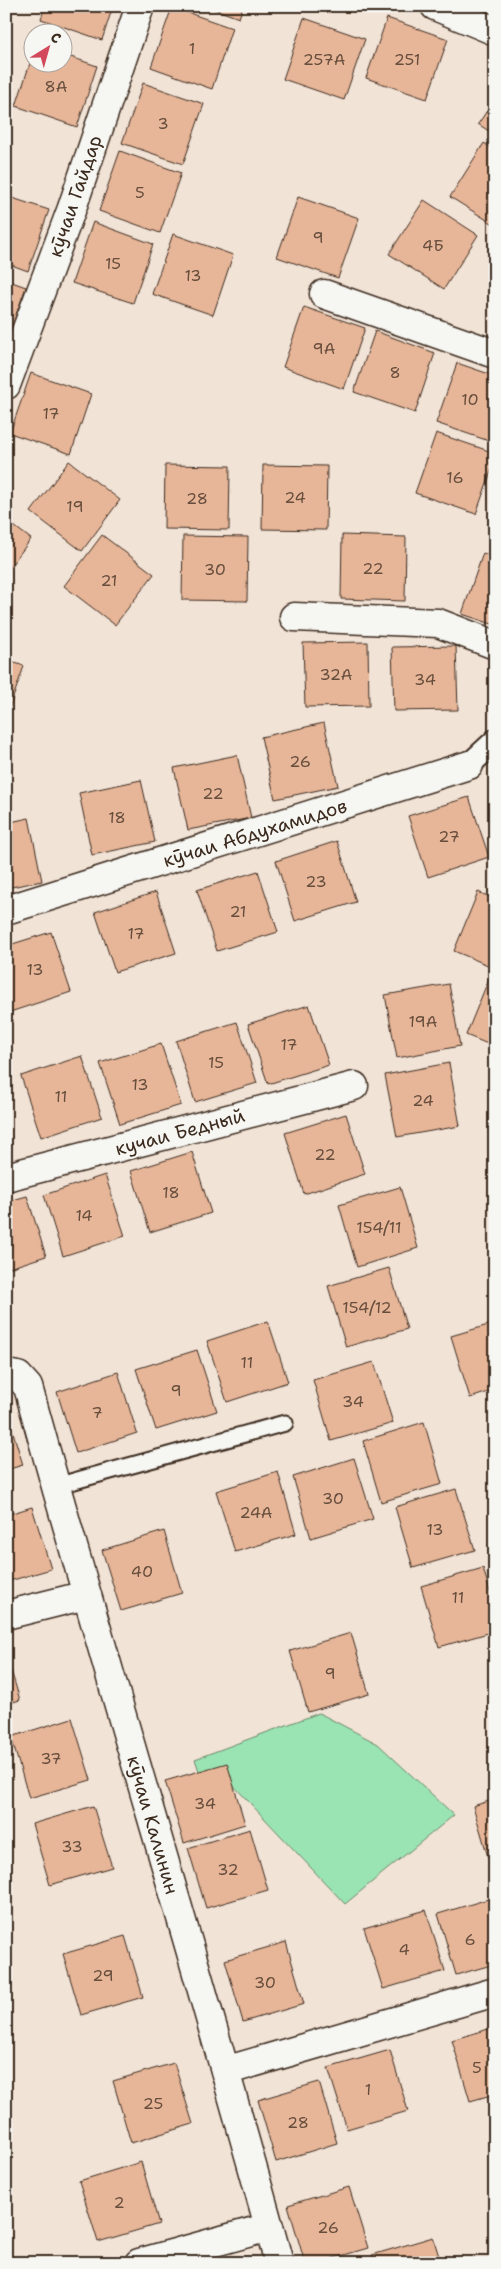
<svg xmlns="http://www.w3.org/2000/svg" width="501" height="2269" font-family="'Shantell Sans',sans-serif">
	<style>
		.green { fill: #9ae4b3; stroke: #6a8768 }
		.building { fill: #e7b698; stroke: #3b2a1e }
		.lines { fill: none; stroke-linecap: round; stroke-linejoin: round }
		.service-casing { stroke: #3b2a1e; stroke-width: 19 }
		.pedestrian-casing { stroke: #3b2a1e; stroke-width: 26 }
		.minor-casing { stroke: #3b2a1e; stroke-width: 31 }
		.service { stroke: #f6f6f2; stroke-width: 15 }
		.pedestrian { stroke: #f6f6f2; stroke-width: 22 }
		.minor { stroke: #f6f6f2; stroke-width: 28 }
		.labels { text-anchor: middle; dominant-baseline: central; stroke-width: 4; stroke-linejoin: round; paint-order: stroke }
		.number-label { font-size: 16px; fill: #664d3c }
		.street-label { font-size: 19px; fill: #3b2a1e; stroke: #f6f6f2 }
	</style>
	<rect width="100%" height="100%" fill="#f2e3d7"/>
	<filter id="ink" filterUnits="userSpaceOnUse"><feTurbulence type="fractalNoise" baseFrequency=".02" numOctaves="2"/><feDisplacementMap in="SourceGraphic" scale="10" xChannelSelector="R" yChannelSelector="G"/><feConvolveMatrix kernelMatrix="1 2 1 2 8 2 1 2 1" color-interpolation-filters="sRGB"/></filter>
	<g filter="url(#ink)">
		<path class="green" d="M319,1713L378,1744L454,1815L345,1904L234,1786L207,1795L195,1759Z"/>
		<path class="building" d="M45,6H113L102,40L41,19Z
			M206,6H243L239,18Z
			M172,7L232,28L212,89L151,67Z
			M304,18L365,39L344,100L283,79Z
			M387,18L448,39L427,99L366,78Z
			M62,54L97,66L77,127L16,106L32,57V62H62Z
			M143,83L204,104L183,164L122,143Z
			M495,99V135L478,124Z
			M484,143L495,150V225L450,197Z
			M120,151L181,173L160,233L99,211Z
			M6,196L49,210L28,271L6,263Z
			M298,197L359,218L338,278L277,257Z
			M424,200L478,235L444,289L389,254Z
			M93,222L153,244L133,303L72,283Z
			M173,234L233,255L213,315L152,294Z
			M6,280L26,287L6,343Z
			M304,307L365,328L344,389L283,367Z
			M375,331L435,353L415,413L354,392Z
			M457,363L495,376V443L436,423Z
			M31,373L91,394L71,454L10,433Z
			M436,433L495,453V460L476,514L415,493Z
			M69,461L120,500L82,551L31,512Z
			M165,465L230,466L229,530L164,529Z
			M263,465L327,466L326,530L262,529Z
			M6,520L31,539L6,572Z
			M102,535L154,574L115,625L64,586Z
			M342,535L406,537L405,601L341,599Z
			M183,536L248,537L247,601L182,600Z
			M483,553L495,558V625L462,614Z
			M368,642L369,706L305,707L303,643Z
			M456,646L458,710L394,711L392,647Z
			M6,660L24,666L6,718Z
			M324,723L338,786L275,799L261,737Z
			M237,755L251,818L188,830L174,768Z
			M141,780L155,842L92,855L79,793Z
			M469,797L489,857L428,877L408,816Z
			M29,818L42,881L6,888V823Z
			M337,841L356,902L295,921L276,861Z
			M258,871L278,932L217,951L197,890Z
			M156,892L176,953L115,972L95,912Z
			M478,892L495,899V968L454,951Z
			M51,932L71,992L10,1012L6,1001V946Z
			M490,976L495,978V1047L466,1035Z
			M449,984L460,1046L397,1058L385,995Z
			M309,1005L329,1065L268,1084L248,1024Z
			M237,1022L257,1083L195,1102L176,1041Z
			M161,1044L181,1105L120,1124L100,1063Z
			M82,1056L102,1117L41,1137L21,1076Z
			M449,1063L460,1126L397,1137L385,1075Z
			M346,1114L365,1174L304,1194L285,1133Z
			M192,1152L211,1213L150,1232L131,1171Z
			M105,1175L125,1236L63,1256L44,1195Z
			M400,1187L418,1248L357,1267L339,1205Z
			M27,1196L46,1256L6,1269V1202Z
			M389,1268L407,1329L346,1347L328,1286Z
			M268,1321L288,1382L227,1402L207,1341Z
			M495,1323V1390L470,1398L451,1336Z
			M197,1350L217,1411L156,1430L136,1369Z
			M374,1362L393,1423L331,1441L313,1380Z
			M118,1372L137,1433L76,1453L57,1392Z
			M6,1409L23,1465L6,1470Z
			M424,1422L442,1484L381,1502L363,1441Z
			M354,1458L373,1519L311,1538L293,1477Z
			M278,1472L296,1534L235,1552L216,1491Z
			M456,1489L475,1550L413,1568L395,1507Z
			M32,1507L51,1569L6,1582V1515Z
			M164,1531L182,1593L121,1611L102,1550Z
			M483,1568L495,1609V1631L439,1647L421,1586Z
			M351,1633L369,1694L308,1712L290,1651Z
			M6,1654L20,1700L6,1704Z
			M72,1718L91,1780L29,1798L11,1737Z
			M227,1763L245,1824L184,1843L165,1781Z
			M495,1799V1866L491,1867L473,1806Z
			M93,1806L112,1867L50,1885L32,1824Z
			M250,1829L268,1890L206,1908L188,1848Z
			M495,1897V1964L456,1975L438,1914Z
			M426,1910L445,1971L383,1989L364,1928Z
			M125,1936L143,1997L81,2015L63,1954Z
			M286,1942L304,2004L243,2022L225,1960Z
			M495,2027V2094L470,2101L452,2040Z
			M390,2050L408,2111L347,2129L328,2068Z
			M174,2063L193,2124L131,2143L113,2081Z
			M319,2082L337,2143L276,2162L258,2100Z
			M141,2162L159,2224L98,2242L79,2181Z
			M349,2187L368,2248L317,2263H305L288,2205Z
			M433,2237L441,2263H374L372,2255Z"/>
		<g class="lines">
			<defs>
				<path id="service" d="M56,1486L285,1423"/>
				<path id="pedestrian" d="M469,765L495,741"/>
				<path id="minor" d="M435,6L495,31
					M324,294L495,354
					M6,385L72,208L140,6
					M294,617L438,623L495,645
					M6,910L469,765
					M6,1177L354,1086
					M6,1374L18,1376L28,1387C109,1680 199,1970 279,2263
					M6,1615L86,1595
					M225,2071L495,1992
					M139,2263L269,2227"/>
			</defs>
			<use href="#service" class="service-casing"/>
			<use href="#pedestrian" class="pedestrian-casing"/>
			<use href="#minor" class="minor-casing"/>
			<use href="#service" class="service"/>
			<use href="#pedestrian" class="pedestrian"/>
			<use href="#minor" class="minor"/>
		</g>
	</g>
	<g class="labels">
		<g class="number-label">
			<text x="192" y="48">1</text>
			<text x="324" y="59">257А</text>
			<text x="407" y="59">251</text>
			<text x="56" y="86">8А</text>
			<text x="163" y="123">3</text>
			<text x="140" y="192">5</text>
			<text x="318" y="237">9</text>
			<text x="433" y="245">4Б</text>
			<text x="113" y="263">15</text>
			<text x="193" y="275">13</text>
			<text x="324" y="348">9А</text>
			<text x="395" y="372">8</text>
			<text x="470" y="399">10</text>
			<text x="51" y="413">17</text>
			<text x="455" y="477">16</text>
			<text x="295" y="497">24</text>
			<text x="197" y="498">28</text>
			<text x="75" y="506">19</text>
			<text x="373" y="568">22</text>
			<text x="215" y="569">30</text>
			<text x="109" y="580">21</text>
			<text x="336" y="674">32А</text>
			<text x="425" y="679">34</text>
			<text x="300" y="761">26</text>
			<text x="213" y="793">22</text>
			<text x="117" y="817">18</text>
			<text x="449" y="836">27</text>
			<text x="316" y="881">23</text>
			<text x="238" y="911">21</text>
			<text x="136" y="933">17</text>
			<text x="35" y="969">13</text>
			<text x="423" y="1021">19А</text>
			<text x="289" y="1044">17</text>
			<text x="216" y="1062">15</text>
			<text x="140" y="1084">13</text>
			<text x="61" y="1096">11</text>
			<text x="423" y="1100">24</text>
			<text x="325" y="1154">22</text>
			<text x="171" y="1192">18</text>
			<text x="84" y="1215">14</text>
			<text x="379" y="1227">154/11</text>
			<text x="367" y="1307">154/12</text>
			<text x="247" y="1362">11</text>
			<text x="176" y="1390">9</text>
			<text x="353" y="1401">34</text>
			<text x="97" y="1412">7</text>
			<text x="333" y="1498">30</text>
			<text x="256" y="1512">24А</text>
			<text x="435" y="1529">13</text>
			<text x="142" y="1571">40</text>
			<text x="458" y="1597">11</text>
			<text x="330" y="1673">9</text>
			<text x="51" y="1758">37</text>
			<text x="205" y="1803">34</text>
			<text x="72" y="1846">33</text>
			<text x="228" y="1869">32</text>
			<text x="470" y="1939">6</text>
			<text x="404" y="1949">4</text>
			<text x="103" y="1975">29</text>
			<text x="265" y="1982">30</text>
			<text x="477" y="2067">5</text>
			<text x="368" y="2089">1</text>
			<text x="153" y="2103">25</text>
			<text x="298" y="2122">28</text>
			<text x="119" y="2202">2</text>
			<text x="328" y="2227">26</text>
		</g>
		<g class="street-label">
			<text transform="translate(75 196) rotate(-71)">кӯчаи Гайдар</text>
			<text transform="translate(255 833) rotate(-17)">кӯчаи Абдухамидов</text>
			<text transform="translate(180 1132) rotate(-15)">кучаи Бедный</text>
			<text transform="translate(153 1825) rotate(74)">кӯчаи Калинин</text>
		</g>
	</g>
	<rect width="501" height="2269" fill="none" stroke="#f6f6f2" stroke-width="25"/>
	<rect x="12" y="12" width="476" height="2244" fill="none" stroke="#3b2a1e" stroke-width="2" filter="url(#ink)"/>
	<g transform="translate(48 48) rotate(37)"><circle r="24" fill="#f6f6f2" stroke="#aba49d"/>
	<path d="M0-4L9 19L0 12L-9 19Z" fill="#d1495b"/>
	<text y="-8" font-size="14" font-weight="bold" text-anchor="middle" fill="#3b2a1e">С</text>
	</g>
</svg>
